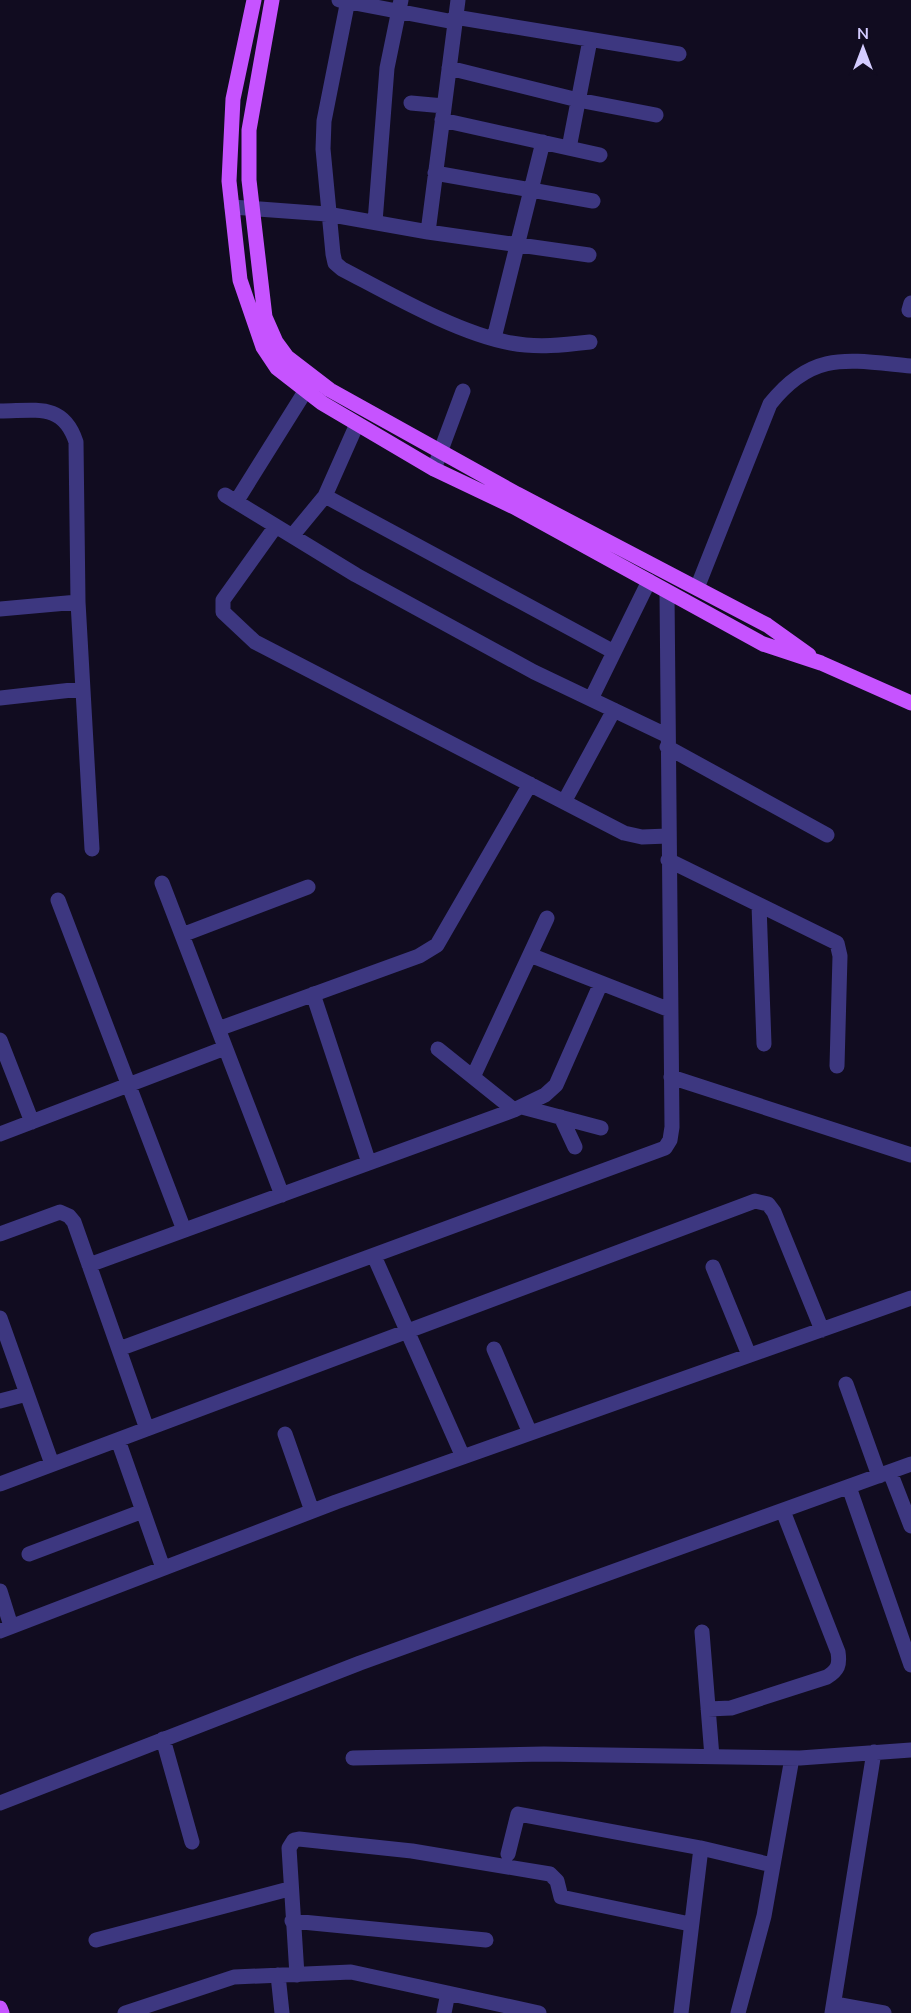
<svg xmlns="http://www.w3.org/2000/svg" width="911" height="2013" font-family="'Nunito Sans',sans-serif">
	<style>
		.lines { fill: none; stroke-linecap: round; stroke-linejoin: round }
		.minor { stroke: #3d3780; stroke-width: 15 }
		.major { stroke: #c653ff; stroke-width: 15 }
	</style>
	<rect width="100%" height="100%" fill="#110c20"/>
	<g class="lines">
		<path class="minor" d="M339,0L454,22
			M348,0L324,121L323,149L333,254L335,263L342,269C390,294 459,334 511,343C537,348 564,345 590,342
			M455,17L679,54
			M449,68L578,100L656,115
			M411,103L444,106
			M442,120L600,155
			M569,148L590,40
			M435,173L593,201
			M232,207L327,214L428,232L589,255
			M375,222L387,68L401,0
			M428,232L458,0
			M909,310L911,303
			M494,338L543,142
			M0,411C35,411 63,402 76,442L78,602L92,849
			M434,469L463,391
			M225,495L356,575L534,672L666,735
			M325,496L614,652
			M236,502L306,390
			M276,526L223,600V612L255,642L624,833L642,837L668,836
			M292,536L325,496L357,424
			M697,588L770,404C813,350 848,360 911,366
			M0,609L78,602
			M0,698L81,689
			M591,699L649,581
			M667,747L827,835
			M564,802L614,710
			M668,860L837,943L840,956L837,1066
			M162,883L282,1195
			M58,900L184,1230
			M759,905L764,1044
			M182,935L308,887
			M530,955L670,1010
			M313,994L369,1163
			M218,1029L419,956L437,945L530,784
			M0,1040L32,1122
			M438,1049L514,1110
			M473,1077L547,918
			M671,1077L911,1155
			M522,1107L601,1128
			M561,1117L575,1147
			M0,1134L225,1048
			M0,1234L60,1212L69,1216L74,1222L147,1429
			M374,1256L463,1457
			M89,1265L514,1110L545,1095L556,1085L601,983
			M713,1267L749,1355
			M0,1318L52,1464
			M119,1349L665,1148L670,1140L672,1127L667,592
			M494,1349L530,1433
			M846,1384L879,1476
			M0,1401L27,1394
			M285,1434L312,1511
			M118,1440L163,1568
			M890,1472L911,1526
			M0,1484L755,1201L768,1204L774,1212L822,1330
			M849,1487L911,1665
			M29,1554L143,1511
			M0,1591L11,1626
			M0,1631L336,1502L911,1298
			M702,1632L712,1757
			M708,1709L731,1708L827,1677C838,1670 840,1665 838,1652L783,1511
			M163,1739L192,1842
			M353,1758L544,1754L800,1758L911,1750
			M0,1803L360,1663L911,1464
			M508,1854L518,1814L701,1848L772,1865
			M292,1921L486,1940
			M96,1940L289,1889
			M278,1975L282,2013
			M297,1975L289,1848L294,1840L299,1839L412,1851L550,1874L557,1881L561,1897L690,1924
			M835,2004L884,2013
			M125,2013L234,1977L351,1972L539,2013
			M444,2013L448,1993
			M681,2013L701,1848
			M738,2013L764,1916L792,1758
			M832,2013L874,1752"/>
		<path class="major" d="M254,0L233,99L229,181L240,280L263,347L277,368L322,403L434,469L514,507L763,644L821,663L911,703
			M272,0L249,130V180L265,317L276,342L287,357L330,390L517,494L767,625L809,655
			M0,2008L2,2013"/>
	</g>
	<g transform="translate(863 48)" stroke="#110c20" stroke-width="4.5" paint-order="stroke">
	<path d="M0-4.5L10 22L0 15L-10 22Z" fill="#d4ccff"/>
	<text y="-9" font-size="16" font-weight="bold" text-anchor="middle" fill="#d4ccff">N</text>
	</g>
</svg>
